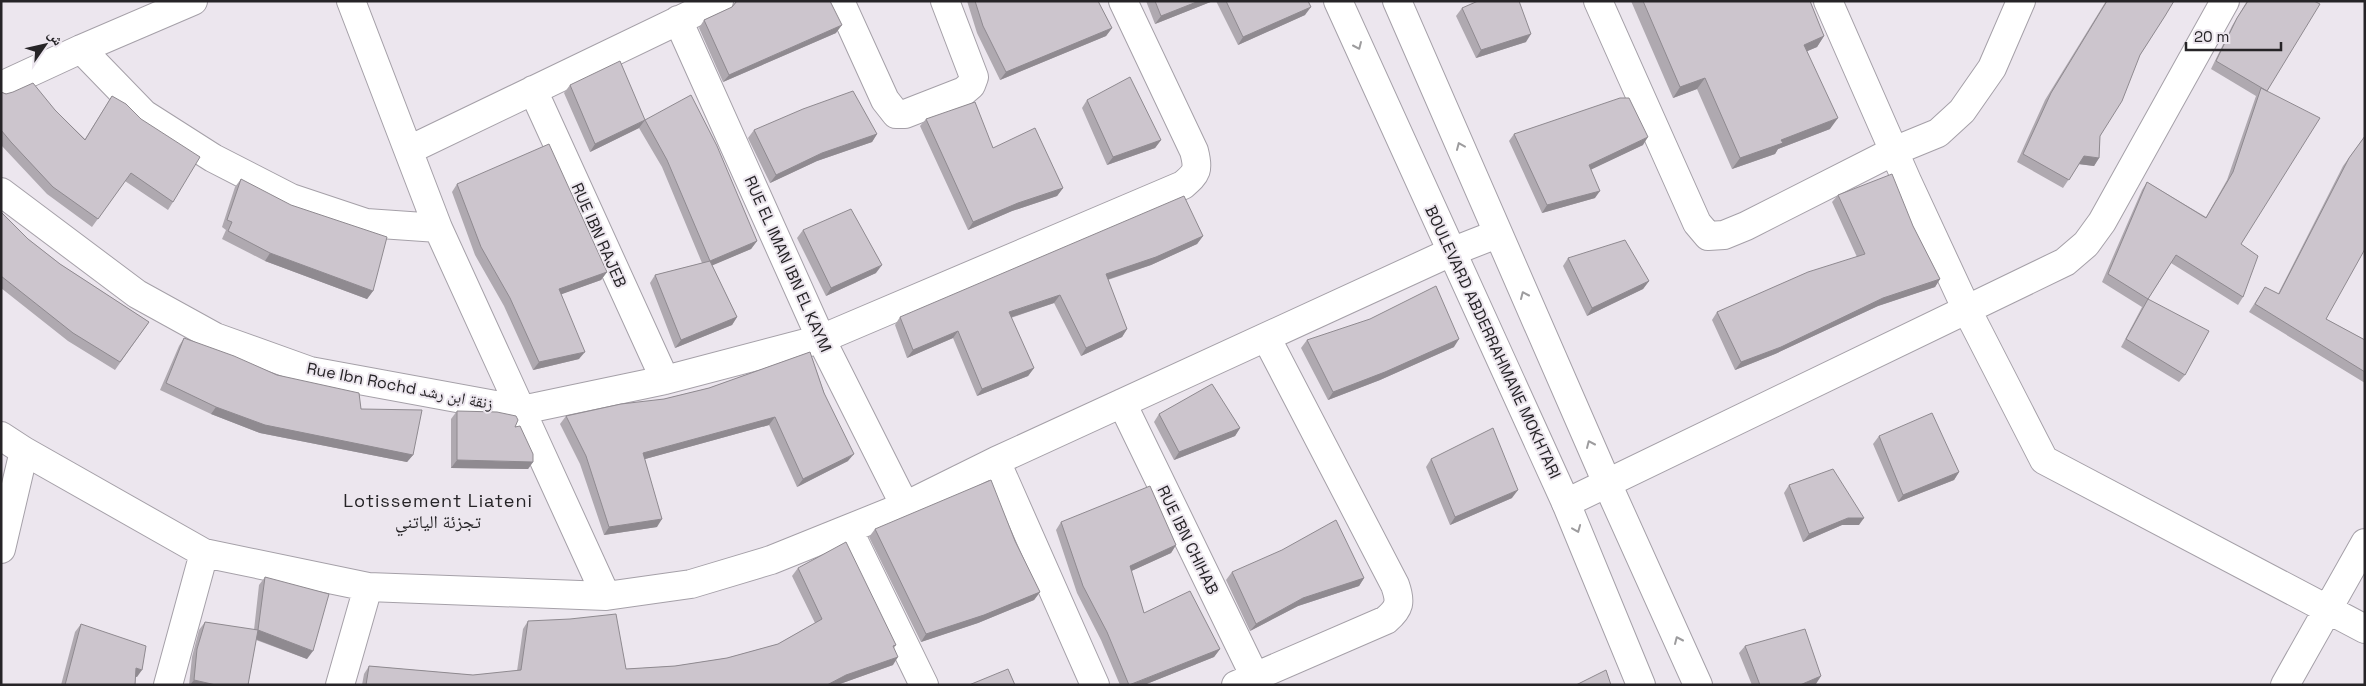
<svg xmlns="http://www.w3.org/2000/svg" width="2366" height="686" font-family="'Space Grotesk','Noto Naskh Arabic',sans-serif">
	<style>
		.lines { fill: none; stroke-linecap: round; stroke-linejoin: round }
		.minor-casing { stroke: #a5a0a8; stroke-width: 30 }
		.major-casing { stroke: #a5a0a8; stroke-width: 30 }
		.minor { stroke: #fff; stroke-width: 28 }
		.major { stroke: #fff; stroke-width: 28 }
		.wall { fill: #afa9b0 }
		.shaded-wall { fill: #8f8a90 }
		.building { fill: #ccc5cd; stroke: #8f8a90 }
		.oneway { stroke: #9d9c9e }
		.labels { text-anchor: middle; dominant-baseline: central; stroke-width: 4; stroke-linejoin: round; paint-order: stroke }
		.street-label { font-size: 16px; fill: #262427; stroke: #ece6ee }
		.neighbourhood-label { font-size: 18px; letter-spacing: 1px; fill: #262427; stroke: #ece6ee }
	</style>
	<rect width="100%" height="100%" fill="#ece6ee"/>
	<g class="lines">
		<defs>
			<path id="minor" d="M351,1L438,228L606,596
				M840,1L885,100L896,114H905L964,91L971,85L974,77L945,1
				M1598,1L1697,223L1708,236L1724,235L1746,226L1894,151L1938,133L1962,111L1992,68L2021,1
				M1828,1L1907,181L1966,308L2044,460L2365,629
				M678,20L821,339L905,506
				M81,49L144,114L213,158L291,198L366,223L438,228
				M1,86L81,49L193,1
				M533,90L665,380
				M409,150L719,1
				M1,192L137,294L215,337L310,371L522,410L665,380L821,339L1183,185C1197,173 1199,170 1194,151L1123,1
				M1122,403L1255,677
				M1,436L24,451L204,553L368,587L606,596L691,584L771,560L848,529L905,506L996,461L1451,252L1497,234
				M996,461L1095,685
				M1566,503L2065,262L2086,244L2102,222L2225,1
				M848,529L924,685
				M1,549L24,451
				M168,685L204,553
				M340,685L368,587
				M1236,685L1386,620C1400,608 1401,602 1395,585L1266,337
				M2285,685L2365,543"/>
			<path id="major" d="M1338,1L1566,503L1641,685
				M1397,1L1607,483L1698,685"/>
		</defs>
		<use href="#minor" class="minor-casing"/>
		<use href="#major" class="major-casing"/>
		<use href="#minor" class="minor"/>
		<use href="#major" class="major"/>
	</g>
	<path class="wall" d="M736,1H830L836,33L723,82L699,28L704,20L732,7Z
		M967,1H1098L1112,28L1106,36L1000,80L977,33Z
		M1146,1H1213L1155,24Z
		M1216,1H1308L1305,15L1238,45Z
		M1631,1H1810L1824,36L1817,47L1807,51L1830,129L1778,149L1775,154L1732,169L1697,89L1673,98Z
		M2106,1H2174L2140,55L2100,136L2099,158L2094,166L2079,164L2063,188L2017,162L2045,100Z
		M2247,1H2314L2267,91L2241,244L2243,297L2238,305L2171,263L2148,299L2185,375L2179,382L2121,347L2142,307L2102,282L2142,190L2147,182L2206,217L2227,180L2256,96L2211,69L2232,26Z
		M1462,8L1526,42L1476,58L1456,16Z
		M570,85L645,120L757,241L751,249L712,265L737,317L732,325L675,348L650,283L655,275L702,263L662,167L639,128L590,152L564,93Z
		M1,92L55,110L85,139L112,96L173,202L168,210L125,181L92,227L47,194L1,145Z
		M1087,100L1161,140L1155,148L1107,165L1082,108Z
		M926,119L993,148L1063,188L1057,196L1012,211L968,230L920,126Z
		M754,130L877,134L872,142L817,161L770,183L748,138Z
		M1514,134L1643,145L1591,169L1595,198L1542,213L1509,141Z
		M2365,136L2326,319L2365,340V383L2249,312L2265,287L2278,294L2343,166Z
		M241,179L373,291L367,299L265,261L222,239L226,230L222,227L235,187Z
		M457,184L607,272L601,280L561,294L579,359L533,370L504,306L475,255L452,192Z
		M1838,195L1913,226L1940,279L1935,287L1878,306L1775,354L1735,370L1712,320L1717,312L1857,257L1832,202Z
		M1,212L28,239L60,264L149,322L115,370L68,341L1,288Z
		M803,230L876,273L826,296L797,238Z
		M1203,236L1197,244L1151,265L1108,280L1127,329L1122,337L1081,356L1054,303L1011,318L1034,368L1028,376L977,396L953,338L907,358L895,325L900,317Z
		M1568,258L1649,281L1643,289L1587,316L1563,266Z
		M184,338L361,409L413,455L407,462L260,433L211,414L160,390L179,346Z
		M1307,340L1454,347L1380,380L1328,400L1301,348Z
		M810,352L848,461L797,487L769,425L645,459L657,527L604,535L580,464L560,424L566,416L664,399L709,388Z
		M457,411L515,427L533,462L528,469L451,468V419Z
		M1159,414L1240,428L1235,436L1174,460L1154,422Z
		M1879,436L1959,472L1954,480L1898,502L1873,444Z
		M1431,459L1512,498L1450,525L1426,467Z
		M1789,485L1859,525H1842L1803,542L1784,493Z
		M1061,522L1176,545L1171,553L1131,571L1144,613L1220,649L1214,657L1144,685H1120L1101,640L1077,593L1056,530Z
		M875,529L1015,541L1040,592L1034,600L978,623L921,642L869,537Z
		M798,568L896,645L894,648L893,665L837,685H362L364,674L369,666L473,675L517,671L523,629L528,621L626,669L675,666L727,658L778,644L815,623L792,576Z
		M1232,572L1364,578L1359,586L1298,606L1250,631L1226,580Z
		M265,577L307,659L256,640L248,685H189L192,657L199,630L205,622L254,630L259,585Z
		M81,624L137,677H135V685H61L75,632Z
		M1745,646L1821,676L1814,685H1752L1739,653Z"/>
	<path class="shaded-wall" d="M1199,1H1213L1155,24L1161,16Z
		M1311,7L1305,15L1238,45L1243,37Z
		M842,25L836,33L723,82L729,75Z
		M1112,28L1106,36L1000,80L1006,72Z
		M1531,34L1526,42L1476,58L1481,50Z
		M1824,36L1817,47L1796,56L1804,45Z
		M1705,78L1697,89L1673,98L1680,87Z
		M1838,118L1830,129L1778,149L1775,154L1732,169L1740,158L1781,140Z
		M645,120L639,128L590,152L595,144Z
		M877,134L872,142L817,161L770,183L776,175L822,153Z
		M1648,137L1643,145L1584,173L1589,165Z
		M1161,140L1155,148L1107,165L1113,157Z
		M2084,156L2099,158L2094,166L2078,164Z
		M1063,188L1057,196L1012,211L968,230L973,222L1018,203Z
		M1600,191L1595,198L1542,213L1547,205Z
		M1203,236L1197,244L1151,265L1100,282L1106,274Z
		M757,241L751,249L704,269L710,261Z
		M270,253L373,291L367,299L265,261Z
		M882,265L876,273L826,296L831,288Z
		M607,272L601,280L554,297L559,289Z
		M1940,279L1935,287L1878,306L1775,354L1735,370L1741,362L1883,298Z
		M1649,281L1643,289L1587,316L1592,308Z
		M1060,295L1054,303L1003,320L1009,312Z
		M737,317L732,325L675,348L681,340Z
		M1127,329L1122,337L1081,356L1086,348Z
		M958,331L953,338L907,358L913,350Z
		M1459,339L1454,347L1380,380L1328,400L1333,392Z
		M585,352L579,359L533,370L539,362Z
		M1034,368L1028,376L977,396L982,389Z
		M216,407L413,455L407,462L260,433L211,414Z
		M775,417L769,425L638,461L643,453Z
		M1240,428L1235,436L1174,460L1179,452Z
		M854,454L848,461L797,487L803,479Z
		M457,460L533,462L528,469L451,468Z
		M1959,472L1954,480L1898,502L1903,495Z
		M1518,490L1512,498L1450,525L1455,517Z
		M1848,518H1864L1859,525H1842L1803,542L1809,534Z
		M662,519L657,527L604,535L609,527Z
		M1176,545L1171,553L1125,574L1130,566Z
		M1364,578L1359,586L1298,606L1250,631L1256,624L1303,598Z
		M1040,592L1034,600L978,623L921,642L926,634Z
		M258,630L313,651L307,659L253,638Z
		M1220,649L1214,657L1144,685H1130Z
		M898,657L893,665L837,685H827L846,675Z
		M136,668L142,670L137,677L131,676Z
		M1821,676L1816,684L1800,685Z
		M194,680L216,685H190Z"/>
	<path class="building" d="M737,1H830L842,25L729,75L704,20L732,7Z
		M975,1H1098L1112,28L1006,72L983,26Z
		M1155,1H1199L1161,16Z
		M1226,1H1308L1311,7L1243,37Z
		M1478,1H1519L1531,34L1481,50L1462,8Z
		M1643,1H1810L1824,36L1804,45L1838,118L1781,140L1783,143L1740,158L1705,78L1680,87Z
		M2107,1H2174L2165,16L2140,55L2122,101L2100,136L2099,158L2084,156L2069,180L2023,154L2051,93Z
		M2248,1H2314L2320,4L2267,91L2216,61L2237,18Z
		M620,61L645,120L595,144L570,85Z
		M1130,77L1161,140L1113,157L1087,100Z
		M33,83L55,110L85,140L112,96L126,104L141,119L200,157L173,202L131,173L98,219L53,187L11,142L1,130V92L6,94L13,92Z
		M2261,88L2320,118L2241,244L2258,256L2243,297L2176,255L2148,299L2108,274L2147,182L2206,218L2233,172Z
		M853,91L877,134L822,153L776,175L754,130L803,109Z
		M691,95L717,146L757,241L710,261L667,160L645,120Z
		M1620,98H1629L1648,137L1589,165L1600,191L1547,205L1514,134Z
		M975,102L993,148L1035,128L1063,188L1018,203L973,222L926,119Z
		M2365,136V249L2326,319L2365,340V372L2255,304L2265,287L2279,294L2349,158Z
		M549,144L607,272L559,289L585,352L539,362L510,298L481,247L457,184Z
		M1892,174L1913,226L1940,279L1883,298L1781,347L1741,362L1717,312L1808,272L1865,254L1838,195Z
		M241,179L291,205L387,237L373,291L270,253L228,231L232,222L227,220Z
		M1184,196L1203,236L1156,257L1106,274L1127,329L1086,348L1060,295L1009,312L1034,368L982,389L958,331L913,350L900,317Z
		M851,209L882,265L831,288L803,230Z
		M1,212L28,239L60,264L149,322L120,362L73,333L1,276Z
		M1625,240L1649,281L1592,308L1568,258Z
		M710,261L737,317L681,340L655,275Z
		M1436,286L1459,339L1385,372L1333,392L1307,340L1370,319Z
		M2148,299L2209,331L2185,375L2126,339Z
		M184,338L234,356L277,375L359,393L361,409L422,410L413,455L265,425L216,407L166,383Z
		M810,352L824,393L854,454L803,479L775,417L643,453L662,519L609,527L586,456L566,416L621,404L664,399L709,388Z
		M1212,384L1240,428L1179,452L1159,414Z
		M457,411L497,412L516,416L518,420L515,427L520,426L533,454V462L457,460Z
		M1932,413L1959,472L1903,495L1879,436Z
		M1493,428L1518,490L1455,517L1431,459Z
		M1833,469L1864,518H1848L1809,534L1789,485Z
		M991,480L1015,541L1040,592L984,615L926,634L875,529Z
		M1150,486L1176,545L1130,566L1144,613L1190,591L1220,649L1129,685L1107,632L1083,586L1061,522Z
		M1336,520L1364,578L1303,598L1256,624L1232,572L1282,550Z
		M846,542L896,645L893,646L898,657L846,675L827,685H366L369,666L473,675L521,670L528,621L570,619L616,614L626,669L675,666L727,658L778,644L822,619L798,568Z
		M265,577L329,594L313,651L258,630Z
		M205,622L258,630L248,685H216L194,680L197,649Z
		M81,624L146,646L142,670L136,668L135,685H65Z
		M1805,629L1821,676L1800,685H1760L1745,646Z
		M1008,669L1015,685H969Z
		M1606,670L1611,685H1576Z"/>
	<defs><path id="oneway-chevron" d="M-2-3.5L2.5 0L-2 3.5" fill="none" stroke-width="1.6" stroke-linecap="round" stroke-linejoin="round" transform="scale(1.25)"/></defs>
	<g class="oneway">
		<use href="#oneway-chevron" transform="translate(1358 46) rotate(66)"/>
		<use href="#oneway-chevron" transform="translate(1460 146) rotate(-113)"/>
		<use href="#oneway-chevron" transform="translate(1524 295) rotate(-114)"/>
		<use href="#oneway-chevron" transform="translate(1590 444) rotate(-114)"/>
		<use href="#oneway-chevron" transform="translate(1577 529) rotate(68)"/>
		<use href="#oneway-chevron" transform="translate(1678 640) rotate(-114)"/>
	</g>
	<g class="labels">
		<g class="street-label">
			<text transform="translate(599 235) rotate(66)">RUE IBN RAJEB</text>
			<text transform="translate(788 264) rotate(66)">RUE EL IMAN IBN EL KAYM</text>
			<text transform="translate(1493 342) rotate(65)">BOULEVARD ABDERRAHMANE MOKHTARI</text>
			<text transform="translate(400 386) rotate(11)">Rue Ibn Rochd زنقة ابن رشد</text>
			<text transform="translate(1188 540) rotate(64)">RUE IBN CHIHAB</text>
		</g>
		<g class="neighbourhood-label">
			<text x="438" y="500">Lotissement Liateni<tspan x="438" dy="21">تجزئة الياتني</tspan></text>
		</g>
	</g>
	<rect width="2366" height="686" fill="none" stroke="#262427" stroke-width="5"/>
	<g transform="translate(45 45) rotate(56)" stroke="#ece6ee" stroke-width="4" paint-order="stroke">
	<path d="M0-4L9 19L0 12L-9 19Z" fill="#262427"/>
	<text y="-8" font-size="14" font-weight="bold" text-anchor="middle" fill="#262427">ش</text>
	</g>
	<path d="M2186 42v8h95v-8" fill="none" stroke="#262427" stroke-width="2.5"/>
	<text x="2194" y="42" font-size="15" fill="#262427" stroke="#ece6ee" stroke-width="4" paint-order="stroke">20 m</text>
</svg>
